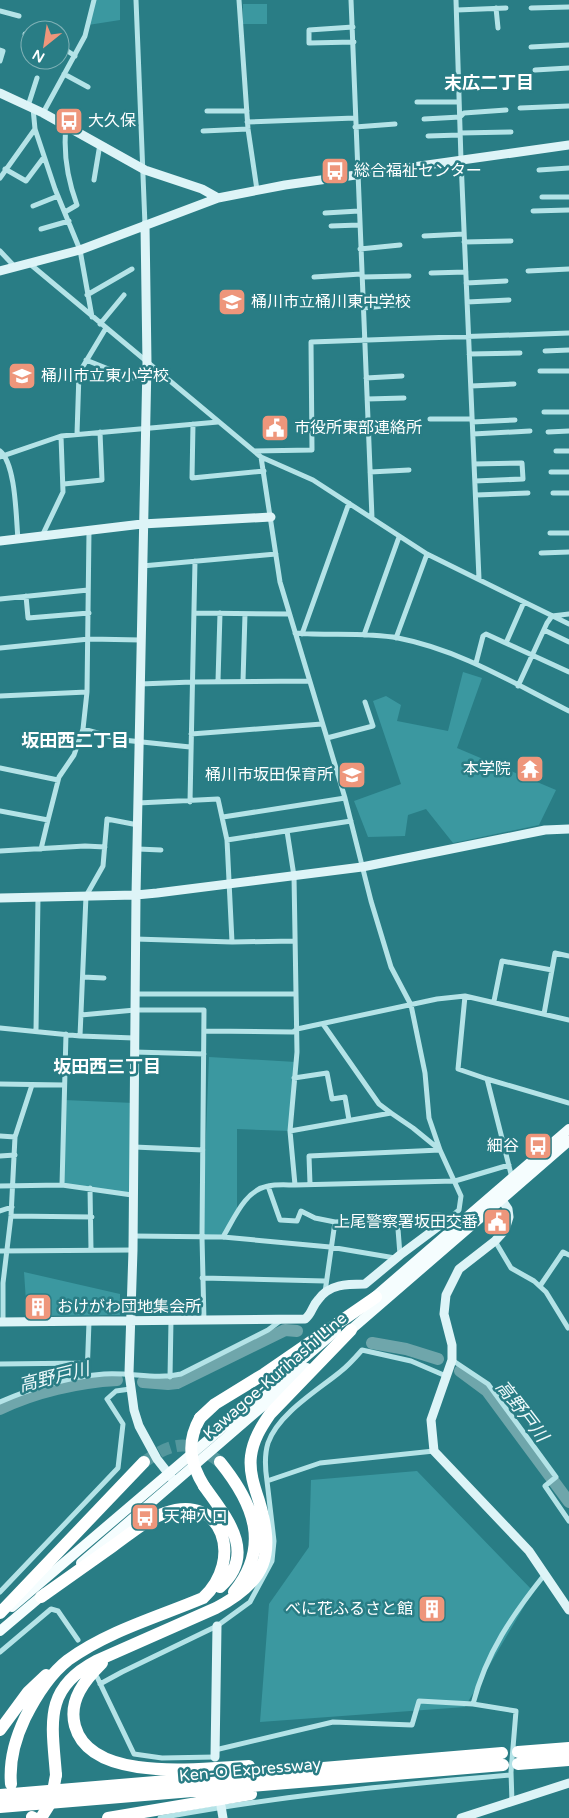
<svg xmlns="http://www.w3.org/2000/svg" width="569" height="1818" font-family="'Varela Round','Noto Sans JP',sans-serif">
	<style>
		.green { fill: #3b98a0 }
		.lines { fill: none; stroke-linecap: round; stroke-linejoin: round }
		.river { stroke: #6fa6ab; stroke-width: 12 }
		.highway-tunnel { stroke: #54979d; stroke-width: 12; stroke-dasharray: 12 6; stroke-linecap: butt }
		.street { stroke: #b4e3e7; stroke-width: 5 }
		.secondary { stroke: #ddf4f7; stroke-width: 9 }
		.primary { stroke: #f5fdfe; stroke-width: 10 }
		.highway { stroke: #fff; stroke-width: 12 }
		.highway-bridge { stroke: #fff; stroke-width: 12 }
		.labels { text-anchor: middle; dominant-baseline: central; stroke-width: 5; stroke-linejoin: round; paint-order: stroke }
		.poi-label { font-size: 16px; fill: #fff; stroke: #297d85; text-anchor: start }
		.street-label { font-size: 16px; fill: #fff; stroke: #297d85 }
		.neighbourhood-label { font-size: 18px; font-weight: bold; fill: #fff; stroke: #297d85 }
		.water-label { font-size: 18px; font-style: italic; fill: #effafb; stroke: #297d85 }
	</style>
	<rect width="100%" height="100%" fill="#297d85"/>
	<path class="green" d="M93,0H120V20L88,25Z
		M243,4H267V24H243Z
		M463,672L482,678L457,748L556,790L539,825L453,843L426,809L408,815L405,836L368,837L354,801L401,784L373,701L386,696L401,705L397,721L448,731Z
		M209,1057L296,1062L290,1131L237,1129V1215L223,1237H202Z
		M64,1100L134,1103L132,1195L62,1185Z
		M24,1272L120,1294V1315L27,1316Z
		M417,1471L533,1591L465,1707L260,1722L269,1604L309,1547L311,1480Z"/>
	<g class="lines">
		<path class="river" d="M372,1343L406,1349L438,1359
			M460,1371L487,1391L569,1502
			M143,1382L168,1384L177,1383L285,1330L297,1331
			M0,1409C34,1392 79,1382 117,1380"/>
		<path class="highway-tunnel" d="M144,1462C174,1441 190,1439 220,1462"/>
		<path class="street" d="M136,0L145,225
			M239,0L248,129L257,190
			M351,0L372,518
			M456,0L461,160L479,579
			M496,8L498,28
			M531,8L569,7
			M457,10L506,8
			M0,11L19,16
			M353,27L309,30V43L354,42
			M25,34L30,35
			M60,46L75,56
			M531,47L569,45
			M0,50L3,51L0,61
			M535,70L569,68
			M64,74L88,87
			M417,102H459
			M28,106L37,78
			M33,108L35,129L55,189L80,250L92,317
			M520,108L569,106
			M207,111H247
			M43,113L85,36L94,0
			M424,119L460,117L464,113L506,110
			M247,122L355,118
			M355,127L395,124
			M203,131L248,129
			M460,133L511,132
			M428,136L460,135
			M5,169L26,181L44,157
			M539,170L569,168
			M0,178L35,129
			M94,180L100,144
			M542,197H569
			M33,206L58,196
			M533,211L569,210
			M65,212L77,205C67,178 63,154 66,126
			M325,213L359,211
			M331,226L359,225
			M41,229L69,221
			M424,236L464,234
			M464,242L511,241
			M360,249L400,245
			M0,251L16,268
			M30,264L261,457L313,480L427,554L569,624
			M528,271L569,269
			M431,273L466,272
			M314,277L361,274
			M362,277L409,276
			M466,283L506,281
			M87,295L132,269
			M467,302L509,300
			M363,308L404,304
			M100,324L124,295
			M545,351L569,350
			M469,354L520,353
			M86,360L131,378L147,377
			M540,371H569
			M366,378L402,376
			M471,386L514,384
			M367,399L404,398
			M544,412H569
			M430,419H472
			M472,422L515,420
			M193,424L192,478L264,471
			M548,432L569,431
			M77,434L79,373L106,328
			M473,434L530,431
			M0,451C16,464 16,518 18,539
			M254,451L312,450L311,342L569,333
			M556,451H569
			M0,457L61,436L218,422
			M261,457L280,582L345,798L371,901L391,967L411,1005L425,1073L429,1118L440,1150L461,1196L459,1210L447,1220L440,1215L397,1216L400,1255
			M474,464L522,463L523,479L475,481
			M370,472L409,470
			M551,472H569
			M64,484L102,480L100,432
			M553,493H569
			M476,495L528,493
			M550,533H569
			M42,536L63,492L61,436
			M541,553L569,552
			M142,566L276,554
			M26,596L28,618L89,613
			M0,599L88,590
			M195,613L289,614
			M544,630L569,642
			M295,633C329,636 364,632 398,638C460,650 513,683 569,711
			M302,634L349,503
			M364,635L399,537
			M396,638L427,554
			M506,643L524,602
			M0,648L89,639L141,640
			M476,663L483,636L486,634L569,672
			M218,681L220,613
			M243,681L245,614
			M140,684L192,682L309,681
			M518,686L547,623L552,616L569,614
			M0,696L87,692L89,531
			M83,729L123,740L190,747
			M191,734L322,724
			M327,738L373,726L365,702
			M0,768L58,780
			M190,802L195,561
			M138,803L218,799L227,840L232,942L295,941
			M0,811L48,820L41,849
			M223,817L345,798
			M48,820L59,777L74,755L83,729L87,692
			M227,840L351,821
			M138,849L161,850
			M0,851L85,846L105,847
			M135,939L232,942
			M83,977L104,978
			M134,994H296
			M465,996L458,1069L487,1079L512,1178
			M494,1001L502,961L552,970
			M544,1014L555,953L569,956
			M81,1015L135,1010H204L202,1237L204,1321
			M323,1024L379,1104L391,1113
			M0,1028L80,1036L134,1038
			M36,1031L38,897
			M204,1031L293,1032L297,1029L437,999L465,996L569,1020
			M80,1036L86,896L103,866L107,819L138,825
			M134,1052L204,1054
			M294,1078L327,1073L332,1099L345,1097L349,1120
			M487,1079L569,1103
			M0,1084L64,1085
			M290,1131L391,1113L413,1128L440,1150
			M0,1136L15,1137
			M134,1147L203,1150
			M0,1156L15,1155
			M310,1184L309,1156L440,1150
			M62,1185L66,1034
			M295,1185L455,1181L509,1165
			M0,1186L62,1185L132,1195
			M268,1186L280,1220L297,1221L301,1211L315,1218L335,1222L325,1292
			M90,1188L91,1250
			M0,1211L12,1207
			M11,1216L92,1217
			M335,1222L374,1220
			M133,1236L223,1237L330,1247L395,1258
			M223,1237C234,1219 245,1190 268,1186C277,1184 287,1185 295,1185L290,1131L297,1052L294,876L287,831
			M495,1241L511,1268L534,1281L546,1292L568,1328
			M0,1251L133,1250
			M202,1278L325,1281
			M540,1286L563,1252L569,1255
			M3,1322V1283L11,1216L15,1137L32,1085
			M452,1360L488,1384L556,1477L545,1486L569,1521
			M0,1364L87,1363
			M87,1376L89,1322
			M170,1377L171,1320
			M0,1402C29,1389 72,1376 104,1374C130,1372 156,1380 181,1374L268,1330L280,1321
			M267,1481C265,1468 264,1456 268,1443C278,1414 318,1390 340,1372C348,1366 355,1358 362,1350L411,1361L446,1376
			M0,1592L118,1468L123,1424L107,1399L116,1391L130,1389
			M0,1652L51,1609L58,1611L78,1640
			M97,1677L134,1754L162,1758L215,1757
			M100,1684L122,1672L217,1626L250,1602L272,1561L274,1541L267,1481L320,1463L434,1451
			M473,1704L516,1711L511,1772L512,1802
			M215,1750L333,1722L412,1725L419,1701L473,1704C486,1653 513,1614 545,1574
			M160,1818C276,1796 393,1785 511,1775"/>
		<path class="secondary" d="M0,93L43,113L145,170L202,189L218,198
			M145,225L147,363L136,895L133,1250L129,1373L134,1410L139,1426L157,1459L175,1482
			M0,271L80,250L218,198L285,185L569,145
			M0,541L142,524L271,517
			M0,898L136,895L157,893L362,867L545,830L569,829
			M498,1194L508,1209L509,1217L505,1230L495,1241L459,1269L446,1295L444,1314L452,1345V1360L431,1420L434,1451L529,1551L569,1610
			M0,1322L305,1319C312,1314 312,1306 318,1300C329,1284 347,1284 365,1284L400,1255L447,1220
			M215,1757L217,1626
			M221,1806L223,1818
			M461,1818L569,1783"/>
		<path class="primary" d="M371,1300L569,1129
			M346,1334L569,1141
			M81,1563L307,1368
			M12,1607L336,1331
			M0,1631L45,1593"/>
		<path class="highway" d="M200,1418L215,1404L264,1374L376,1297
			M220,1462C254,1504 271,1546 234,1592
			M204,1486C226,1517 258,1553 220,1587
			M0,1613L144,1462
			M102,1663C85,1680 68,1700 75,1726C91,1784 203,1768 249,1766
			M0,1730L28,1692L46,1675
			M518,1752L569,1748
			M518,1764L569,1760
			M56,1775C52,1723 43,1689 96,1661L216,1608C267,1581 275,1555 259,1501C254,1486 249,1471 251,1456C253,1440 261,1427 270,1414L351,1330
			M11,1784C9,1761 15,1739 25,1718C35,1698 50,1674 68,1660C108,1631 158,1617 203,1598C244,1560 223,1492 165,1513C146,1520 130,1534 113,1546C89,1563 65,1580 41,1597
			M0,1795L502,1753
			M0,1807L503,1765
			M32,1817L34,1818
			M108,1818L251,1794"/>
		<path class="highway-bridge" d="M200,1418C186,1443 190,1463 204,1486
			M41,1818L51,1802L56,1775"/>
	</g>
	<defs>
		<symbol id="bus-square" viewBox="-11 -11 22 22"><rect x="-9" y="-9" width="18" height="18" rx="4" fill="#ee967b" stroke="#297d85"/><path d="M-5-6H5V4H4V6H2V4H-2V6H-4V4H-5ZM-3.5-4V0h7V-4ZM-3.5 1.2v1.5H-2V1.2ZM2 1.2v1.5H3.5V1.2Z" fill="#fff"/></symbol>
		<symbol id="school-square" viewBox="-11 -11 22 22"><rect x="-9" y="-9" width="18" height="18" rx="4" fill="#ee967b" stroke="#297d85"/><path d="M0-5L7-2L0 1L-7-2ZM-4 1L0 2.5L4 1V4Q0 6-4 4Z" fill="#fff"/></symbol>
		<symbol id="civic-square" viewBox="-11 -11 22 22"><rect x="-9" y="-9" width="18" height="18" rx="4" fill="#ee967b" stroke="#297d85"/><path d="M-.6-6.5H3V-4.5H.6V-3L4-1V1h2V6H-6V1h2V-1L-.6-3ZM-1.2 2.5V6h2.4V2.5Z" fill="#fff"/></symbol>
		<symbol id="temple-square" viewBox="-11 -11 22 22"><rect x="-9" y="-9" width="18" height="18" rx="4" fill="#ee967b" stroke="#297d85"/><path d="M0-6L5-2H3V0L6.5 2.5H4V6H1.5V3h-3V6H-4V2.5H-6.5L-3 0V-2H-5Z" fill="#fff"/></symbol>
		<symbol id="building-square" viewBox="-11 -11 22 22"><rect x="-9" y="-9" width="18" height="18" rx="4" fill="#ee967b" stroke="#297d85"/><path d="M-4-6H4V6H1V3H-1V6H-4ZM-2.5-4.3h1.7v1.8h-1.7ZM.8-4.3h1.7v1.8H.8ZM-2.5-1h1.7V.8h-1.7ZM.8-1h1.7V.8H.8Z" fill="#fff"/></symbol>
	</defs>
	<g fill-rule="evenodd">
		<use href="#bus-square" x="53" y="105" width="32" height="32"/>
		<use href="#bus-square" x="319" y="155" width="32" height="32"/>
		<use href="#school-square" x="216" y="286" width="32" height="32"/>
		<use href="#school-square" x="6" y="360" width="32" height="32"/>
		<use href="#civic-square" x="259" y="412" width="32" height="32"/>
		<use href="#temple-square" x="514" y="753" width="32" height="32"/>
		<use href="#school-square" x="336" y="759" width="32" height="32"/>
		<use href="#bus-square" x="522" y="1130" width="32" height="32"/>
		<use href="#civic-square" x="481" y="1206" width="32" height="32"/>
		<use href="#building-square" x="22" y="1291" width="32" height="32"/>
		<use href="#bus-square" x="129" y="1501" width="32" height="32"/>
		<use href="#building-square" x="416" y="1593" width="32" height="32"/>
	</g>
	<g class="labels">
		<g class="poi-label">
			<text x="88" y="121">大久保</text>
			<text x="354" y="171">総合福祉センター</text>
			<text x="251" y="302">桶川市立桶川東中学校</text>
			<text x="41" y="376">桶川市立東小学校</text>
			<text x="294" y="428">市役所東部連絡所</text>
			<text x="511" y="769" text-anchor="end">本学院</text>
			<text x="333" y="775" text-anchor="end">桶川市坂田保育所</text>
			<text x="519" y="1146" text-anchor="end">細谷</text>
			<text x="478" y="1222" text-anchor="end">上尾警察署坂田交番</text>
			<text x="57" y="1307">おけがわ団地集会所</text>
			<text x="164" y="1517">天神入口</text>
			<text x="413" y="1609" text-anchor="end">べに花ふるさと館</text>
		</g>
		<g class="street-label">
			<text transform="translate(275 1376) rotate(-41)">Kawagoe-Kurihashi Line</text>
			<text transform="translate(250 1770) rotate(-5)">Ken-O Expressway</text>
		</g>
		<g class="neighbourhood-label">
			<text x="489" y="83">末広二丁目</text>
			<text x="75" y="741">坂田西二丁目</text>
			<text x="107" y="1067">坂田西三丁目</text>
		</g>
		<g class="water-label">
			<text transform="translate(54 1377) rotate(-14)">高野戸川</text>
			<text transform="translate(522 1411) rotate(52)">高野戸川</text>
		</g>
	</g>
	<g transform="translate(45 45) rotate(210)"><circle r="24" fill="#297d85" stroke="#7fb1b6"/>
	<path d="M0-4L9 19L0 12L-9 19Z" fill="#ee967b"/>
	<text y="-8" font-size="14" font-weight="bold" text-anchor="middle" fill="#ffffff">N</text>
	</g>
</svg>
